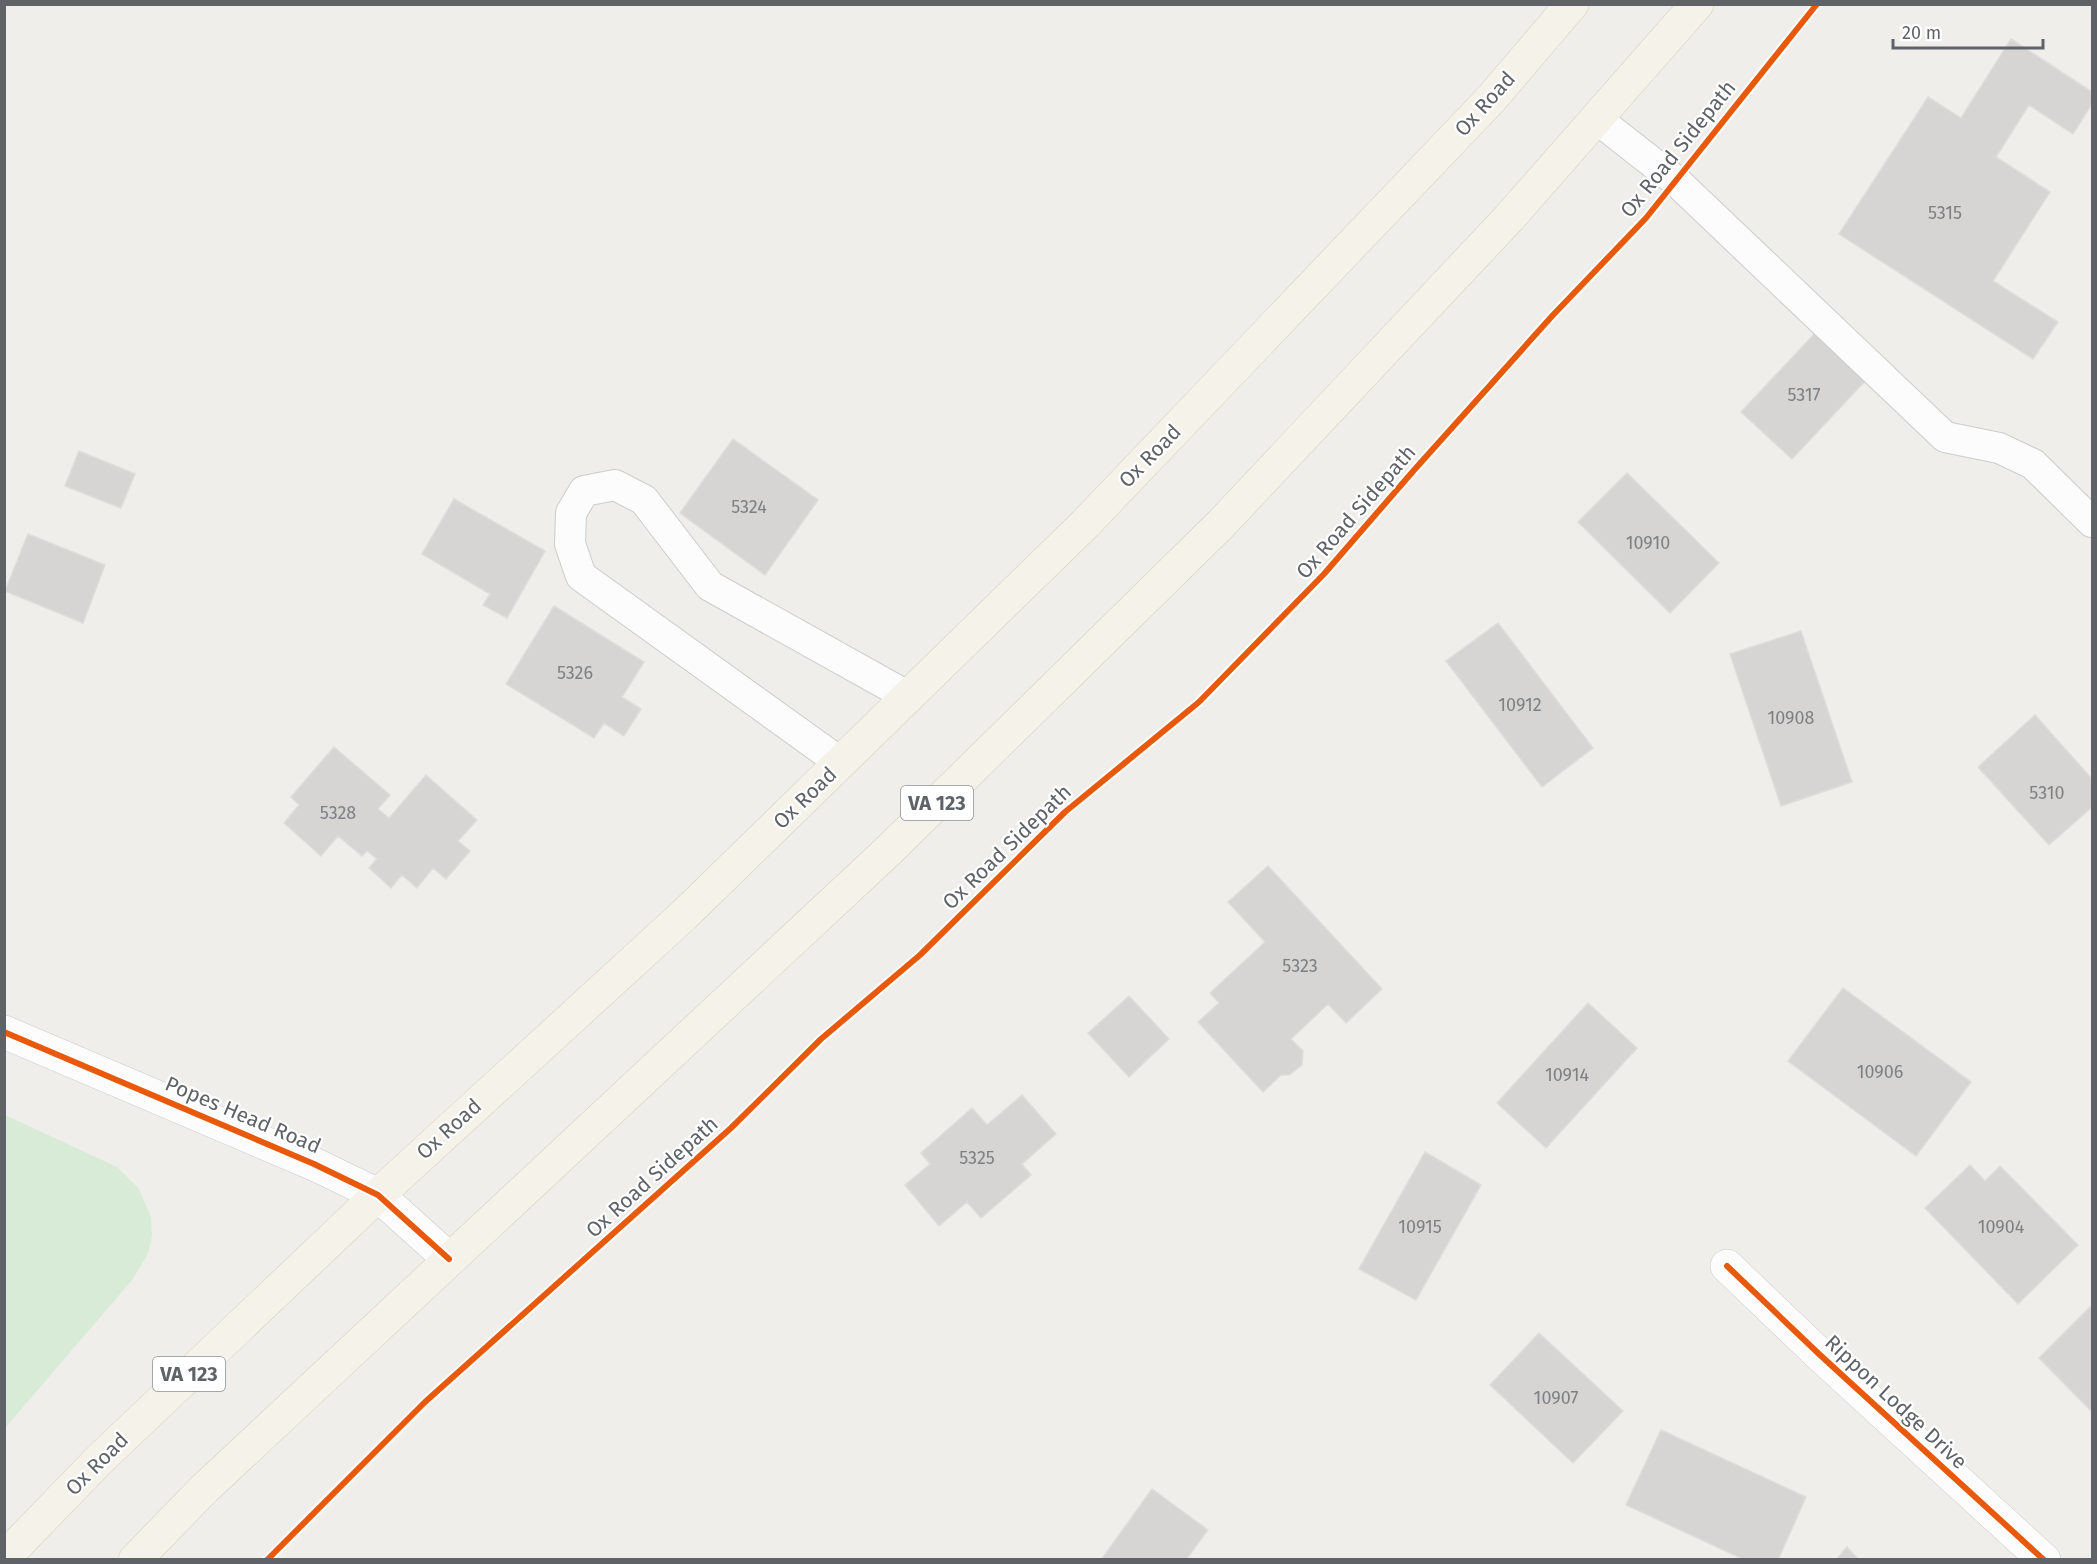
<svg xmlns="http://www.w3.org/2000/svg" width="2097" height="1564" font-family="'Fira Sans',sans-serif">
	<style>
		.green { fill: #d8ebd6 }
		.building { fill: #d6d5d3; stroke: #deddd9; stroke-width: 1.5 }
		.lines { fill: none; stroke-linecap: round; stroke-linejoin: round }
		.lane-casing { stroke: #cbcccc; stroke-width: 32 }
		.street-casing { stroke: #cbcccc; stroke-width: 34 }
		.secondary-casing { stroke: #cacacb; stroke-width: 34 }
		.primary-casing { stroke: #d7ceb8; stroke-width: 34 }
		.lane { stroke: #fdfcfc; stroke-width: 30 }
		.street { stroke: #fdfcfc; stroke-width: 33 }
		.secondary { stroke: #fdfcfc; stroke-width: 33 }
		.primary { stroke: #f4f2e9; stroke-width: 33 }
		.cycleway-casing { stroke: #fff; stroke-width: 10 }
		.cycleway { stroke: #e8590c; stroke-width: 6 }
		.labels { text-anchor: middle; dominant-baseline: central; stroke-width: 4.5; stroke-linejoin: round; paint-order: stroke }
		.number-label { font-size: 18px; fill: #7e8184 }
		.shield { fill: #fff; stroke: #8f9295; stroke-width: 1.5 }
		.shield-label { font-size: 20px; font-weight: bold; fill: #5f6368 }
		.street-label { font-size: 21px; fill: #5f6368; stroke: #fff }
	</style>
	<rect width="100%" height="100%" fill="#efeeea"/>
	<path class="green" d="M5,1115L117,1167L139,1189L151,1217L152,1236L148,1254L132,1280L5,1428Z"/>
	<path class="building" d="M2011,39L2092,92V104L2073,134L2029,105L1996,157L2050,192L1993,281L2058,322L2033,359L1839,234L1928,97L1961,118Z
		M1817,331L1868,378L1792,459L1741,412Z
		M733,439L818,500L765,575L680,513Z
		M79,451L135,474L121,508L65,486Z
		M1627,473L1719,563L1670,613L1578,522Z
		M454,499L545,551L507,618L483,605L490,594L422,554Z
		M28,534L105,565L83,623L5,591Z
		M554,606L644,662L622,697L641,709L624,736L604,723L594,738L506,684Z
		M1498,623L1593,748L1542,787L1446,661Z
		M1801,631L1852,782L1781,806L1730,654Z
		M2035,715L2092,779V807L2049,845L1978,767Z
		M334,747L390,795L378,809L389,818L426,775L477,820L458,841L470,851L446,879L433,868L417,888L402,875L391,888L369,868L377,859L367,851L362,856L338,836L321,856L284,823L299,805L291,797Z
		M1268,866L1382,989L1346,1023L1328,1004L1291,1039L1303,1051L1302,1065L1289,1075H1281L1263,1092L1198,1022L1219,1003L1210,993L1265,942L1228,902Z
		M1843,988L1971,1082L1916,1156L1788,1061Z
		M1129,996L1169,1039L1129,1077L1088,1033Z
		M1588,1003L1637,1048L1546,1148L1497,1103Z
		M1022,1095L1056,1134L1022,1164L1031,1175L981,1218L967,1202L939,1226L905,1185L930,1164L921,1153L972,1108L987,1125Z
		M1425,1152L1481,1185L1416,1300L1359,1269Z
		M1970,1165L1985,1181L2000,1166L2078,1245L2018,1304L1925,1208Z
		M2092,1305V1412L2039,1358Z
		M1539,1333L1623,1411L1573,1463L1490,1385Z
		M1661,1430L1806,1497L1778,1560H1745L1626,1505Z
		M1152,1489L1208,1530L1186,1560H1101Z
		M1847,1547L1859,1560H1836Z"/>
	<g class="lines">
		<defs>
			<path id="lane" d="M1597,119L1676,181L1945,437L1999,448L2033,464L2092,522
				M841,763L581,576L570,544L571,513L584,491L615,485L644,500L710,586L909,697"/>
			<path id="street" d="M1727,1266L1819,1354L2044,1560"/>
			<path id="secondary" d="M4,1032L314,1164L378,1195L449,1259"/>
			<path id="primary" d="M4,1558L99,1460L378,1195L684,915L1085,524L1491,99L1572,4
				M135,1560L204,1489L887,852L1221,524L1509,218L1697,4"/>
		</defs>
		<use href="#lane" class="lane-casing"/>
		<use href="#street" class="street-casing"/>
		<use href="#secondary" class="secondary-casing"/>
		<use href="#primary" class="primary-casing"/>
		<use href="#lane" class="lane"/>
		<use href="#street" class="street"/>
		<use href="#secondary" class="secondary"/>
		<use href="#primary" class="primary"/>
		<defs>
			<path id="cycleway" d="M4,1032L314,1164L378,1195L449,1259
				M1727,1266L1819,1354L2044,1560
				M267,1560L425,1402L731,1128L821,1039L920,955L1065,812L1199,702L1324,574L1415,469L1553,315L1646,218L1817,4"/>
		</defs>
		<use href="#cycleway" class="cycleway-casing"/>
		<use href="#cycleway" class="cycleway"/>
	</g>
	<g class="labels">
		<g class="number-label">
			<text x="1945" y="213">5315</text>
			<text x="1804" y="395">5317</text>
			<text x="749" y="507">5324</text>
			<text x="1648" y="543">10910</text>
			<text x="575" y="673">5326</text>
			<text x="1520" y="705">10912</text>
			<text x="1791" y="718">10908</text>
			<text x="2047" y="793">5310</text>
			<text x="338" y="813">5328</text>
			<text x="1300" y="966">5323</text>
			<text x="1880" y="1072">10906</text>
			<text x="1567" y="1075">10914</text>
			<text x="977" y="1158">5325</text>
			<text x="1420" y="1227">10915</text>
			<text x="2001" y="1227">10904</text>
			<text x="1556" y="1398">10907</text>
		</g>
		<g class="shield">
			<rect x="901" y="786" width="72" height="34" rx="4.5"/>
			<rect x="153" y="1357" width="72" height="34" rx="4.5"/>
		</g>
		<g class="shield-label">
			<text x="937" y="803">VA 123</text>
			<text x="189" y="1374">VA 123</text>
		</g>
		<g class="street-label">
			<text transform="translate(1485 104) rotate(-48)">Ox Road</text>
			<text transform="translate(1678 149) rotate(-51)">Ox Road Sidepath</text>
			<text transform="translate(1150 456) rotate(-46)">Ox Road</text>
			<text transform="translate(1356 512) rotate(-49)">Ox Road Sidepath</text>
			<text transform="translate(805 798) rotate(-44)">Ox Road</text>
			<text transform="translate(1007 847) rotate(-44)">Ox Road Sidepath</text>
			<text transform="translate(243 1115) rotate(23)">Popes Head Road</text>
			<text transform="translate(449 1129) rotate(-42)">Ox Road</text>
			<text transform="translate(652 1177) rotate(-42)">Ox Road Sidepath</text>
			<text transform="translate(1896 1402) rotate(43)">Rippon Lodge Drive</text>
			<text transform="translate(97 1464) rotate(-45)">Ox Road</text>
		</g>
	</g>
	<rect width="2097" height="1564" fill="none" stroke="#5f6368" stroke-width="12"/>
	<path d="M1893 39v9h150v-9" fill="none" stroke="#5f6368" stroke-width="3"/>
	<text x="1902" y="39" font-size="18" fill="#5f6368" stroke="#ffffff" stroke-width="4.5" paint-order="stroke">20 m</text>
</svg>
